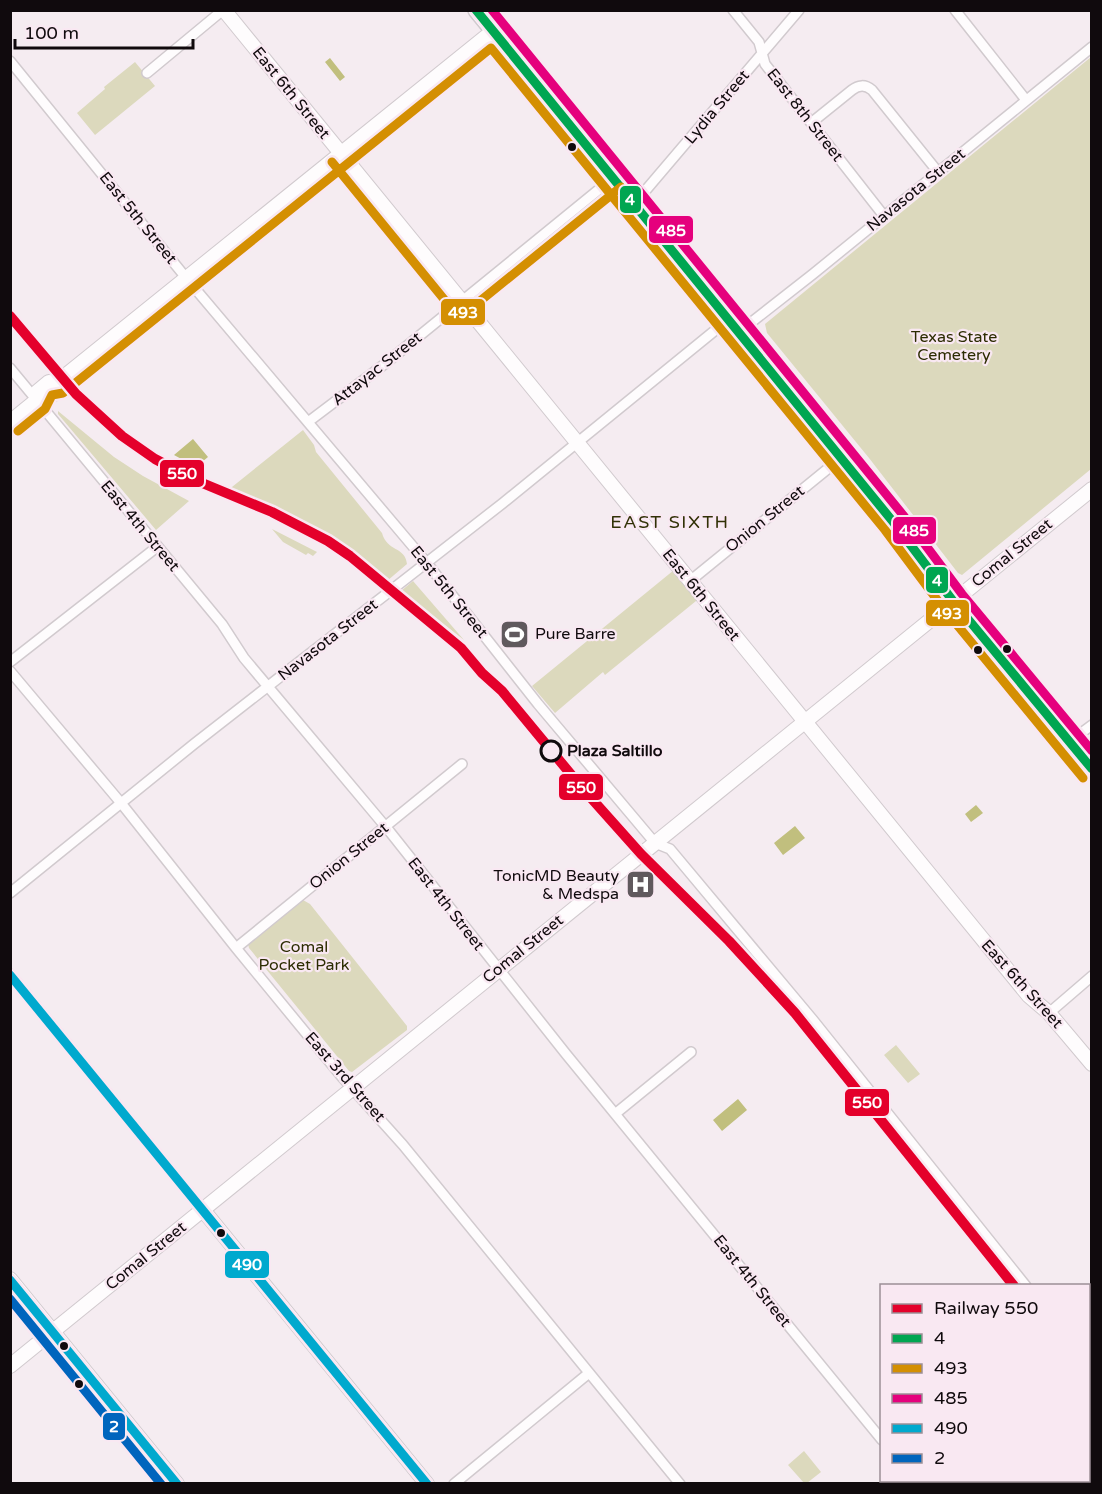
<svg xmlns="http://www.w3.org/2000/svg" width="1102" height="1494" font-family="'Varela Round',sans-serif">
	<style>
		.green { fill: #dcd9bd }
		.water { fill: #c1bf7e }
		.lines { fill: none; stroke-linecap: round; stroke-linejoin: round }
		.street-casing { stroke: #d1cace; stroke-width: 12 }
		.secondary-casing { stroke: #d1cace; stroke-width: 16 }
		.primary-casing { stroke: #d1cace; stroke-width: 18 }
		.street { stroke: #fefcfd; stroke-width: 9 }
		.secondary { stroke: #fefcfd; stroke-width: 14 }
		.primary { stroke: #fefcfd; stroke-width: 15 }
		.bus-1-casing { stroke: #f9e8f2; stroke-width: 14 }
		.bus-2-casing { stroke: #f9e8f2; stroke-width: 14 }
		.bus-3-casing { stroke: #f9e8f2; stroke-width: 14 }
		.bus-4-casing { stroke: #f9e8f2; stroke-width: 14 }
		.bus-5-casing { stroke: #f9e8f2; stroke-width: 14 }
		.bus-1 { stroke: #00a651; stroke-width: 9 }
		.bus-2 { stroke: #d48f02; stroke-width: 9 }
		.bus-3 { stroke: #e5007d; stroke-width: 9 }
		.bus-4 { stroke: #00a9ce; stroke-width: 9 }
		.bus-5 { stroke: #0065bd; stroke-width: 9 }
		.rail-1-casing { stroke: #f9e8f2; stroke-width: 15 }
		.rail-1 { stroke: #e4002b; stroke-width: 10 }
		.bus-dot { fill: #100a0d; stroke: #f9e8f2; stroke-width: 2 }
		.stop-dot { fill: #f9e8f2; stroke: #100a0d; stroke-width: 3 }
		.labels { text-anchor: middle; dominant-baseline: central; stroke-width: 4.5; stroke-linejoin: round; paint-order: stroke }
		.street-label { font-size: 16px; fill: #100a0d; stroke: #f9e8f2 }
		.park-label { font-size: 16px; fill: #2c2c02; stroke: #f9e8f2 }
		.poi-label { font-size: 16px; fill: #100a0d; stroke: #f9e8f2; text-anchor: start }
		.stop-label { font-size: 16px; font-weight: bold; fill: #100a0d; stroke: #f9e8f2; text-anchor: start }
		.neighbourhood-label { font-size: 18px; letter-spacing: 1.5px; fill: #313106; stroke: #f9e8f2 }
		.line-badge { stroke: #f9e8f2; stroke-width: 2 }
		.badge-label { font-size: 16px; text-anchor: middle; font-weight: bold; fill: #fff }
	</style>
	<rect width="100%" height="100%" fill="#f5ecf1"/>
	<path class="green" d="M1091,57V469L962,575L958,573L869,458L767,333L765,324Z
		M135,62L155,86L95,135L77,113L105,89L104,87Z
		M58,411L114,457L143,476L189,501L156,530L58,414Z
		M303,430L314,445L316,452L382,533C387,552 405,546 407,564L387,581C345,535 284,512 227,491Z
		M272,529L317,552L313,556L308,553L306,555L283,542Z
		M674,570L696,598V601L605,675L603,672L555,713L532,686Z
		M413,581L464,640L401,591Z
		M303,900L310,904L407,1026V1030L352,1072L349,1071L249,948L248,944Z
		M896,1045L920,1074L908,1083L884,1055Z
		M804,1451L821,1472L807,1483H804L788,1465Z"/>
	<path class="water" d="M330,58L345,77L340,81L325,62Z
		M193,439L208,457L196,467L174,455Z
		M976,805L983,813L971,822L965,814Z
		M795,826L805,838L783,855L774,843Z
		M738,1099L747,1110L722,1131L713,1120Z"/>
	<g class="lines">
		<defs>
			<path id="street" d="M733,10L759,42L765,64L884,216
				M955,10L1026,100
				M10,61L187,279L426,562L538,704L655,843L670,849L813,1020L1026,1286
				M147,73L223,10
				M811,123L852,90C858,85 865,84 872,90L938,172
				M634,204L799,10
				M739,332L813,274L1092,47
				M10,368L222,624L244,658L390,832L566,1054L882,1440
				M308,422L386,363L613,178
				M690,581L841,458
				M10,662L157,547
				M10,671L121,803L236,948L342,1077L403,1145L680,1484
				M1069,742L1092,725
				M10,893L194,744L503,503L729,319
				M236,948L462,764
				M10,974L203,1210
				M1049,1013L1092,976
				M615,1114L691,1052
				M1088,1363L1092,1367
				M915,1480L917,1484
				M454,1484L589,1373"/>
			<path id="secondary" d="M224,10L1029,996L1049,1013L1092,1064
				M37,400V392L49,382L55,384L493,31
				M10,422L37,400L45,401L57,391L55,384
				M203,1210L427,1484
				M10,1279L177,1484
				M10,1366L1092,489
				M1088,1445L1092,1443
				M1042,1484L1046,1480"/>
			<path id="primary" d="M476,10L894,523L953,601L1092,770"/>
		</defs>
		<use href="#street" class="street-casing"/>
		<use href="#secondary" class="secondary-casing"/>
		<use href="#primary" class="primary-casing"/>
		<use href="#street" class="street"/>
		<use href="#secondary" class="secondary"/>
		<use href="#primary" class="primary"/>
		<defs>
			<path id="bus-1" d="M476,10L894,523L953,601L1092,769"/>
			<path id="bus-2" d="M332,162L452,309L460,313L469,310L621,187
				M18,431L45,409L52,395L63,393L491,48L885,530L944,609L1083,778"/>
			<path id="bus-3" d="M492,10L903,515L962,594L1092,751"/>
			<path id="bus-4" d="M10,975L427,1484
				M10,1280L177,1484"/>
			<path id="bus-5" d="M10,1299L161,1484"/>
		</defs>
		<use href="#bus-1" class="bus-1-casing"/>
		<use href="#bus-2" class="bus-2-casing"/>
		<use href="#bus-3" class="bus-3-casing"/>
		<use href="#bus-4" class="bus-4-casing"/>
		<use href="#bus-5" class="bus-5-casing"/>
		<use href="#bus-1" class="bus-1"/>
		<use href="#bus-2" class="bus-2"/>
		<use href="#bus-3" class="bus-3"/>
		<use href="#bus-4" class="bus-4"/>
		<use href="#bus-5" class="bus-5"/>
		<defs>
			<path id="rail-1" d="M10,316L76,394L122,436L155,459L195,480L272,512L328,541L350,556L461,648L482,673L502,691L583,789L641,854L729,941L795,1013L1014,1286"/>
		</defs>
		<use href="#rail-1" class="rail-1-casing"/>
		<use href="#rail-1" class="rail-1"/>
	</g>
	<defs>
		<symbol id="stadium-square" viewBox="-11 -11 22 22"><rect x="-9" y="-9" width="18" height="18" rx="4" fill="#60595d" stroke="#f9e8f2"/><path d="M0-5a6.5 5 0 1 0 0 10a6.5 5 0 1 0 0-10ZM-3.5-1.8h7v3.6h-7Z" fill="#fff"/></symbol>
		<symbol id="hospital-square" viewBox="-11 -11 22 22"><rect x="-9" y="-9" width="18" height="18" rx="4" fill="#60595d" stroke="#f9e8f2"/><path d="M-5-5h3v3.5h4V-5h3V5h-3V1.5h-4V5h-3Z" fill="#fff"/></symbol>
	</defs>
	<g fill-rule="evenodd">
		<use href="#stadium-square" x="498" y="618" width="33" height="33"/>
		<use href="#hospital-square" x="624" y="868" width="33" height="33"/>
	</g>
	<g class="bus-dot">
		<circle cx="572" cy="147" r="5"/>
		<circle cx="1007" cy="649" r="5"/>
		<circle cx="978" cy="650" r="5"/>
		<circle cx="221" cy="1233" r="5"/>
		<circle cx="64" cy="1346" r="5"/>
		<circle cx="79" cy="1384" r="5"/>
	</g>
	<circle class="stop-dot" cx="551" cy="751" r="10"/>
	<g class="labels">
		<g class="street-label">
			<text transform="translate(291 93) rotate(51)">East 6th Street</text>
			<text transform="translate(717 107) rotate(-50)">Lydia Street</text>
			<text transform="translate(805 115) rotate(52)">East 8th Street</text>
			<text transform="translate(916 190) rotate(-39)">Navasota Street</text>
			<text transform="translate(138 218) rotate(51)">East 5th Street</text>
			<text transform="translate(377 369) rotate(-38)">Attayac Street</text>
			<text transform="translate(765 519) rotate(-39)">Onion Street</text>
			<text transform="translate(140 526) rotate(50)">East 4th Street</text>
			<text transform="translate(1012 553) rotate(-39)">Comal Street</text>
			<text transform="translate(449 592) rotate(51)">East 5th Street</text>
			<text transform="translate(701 595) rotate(51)">East 6th Street</text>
			<text transform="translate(328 640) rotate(-38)">Navasota Street</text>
			<text transform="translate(349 856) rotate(-39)">Onion Street</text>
			<text transform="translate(446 904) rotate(52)">East 4th Street</text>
			<text transform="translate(523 949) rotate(-39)">Comal Street</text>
			<text transform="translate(1022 984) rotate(48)">East 6th Street</text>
			<text transform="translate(345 1077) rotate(49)">East 3rd Street</text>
			<text transform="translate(146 1256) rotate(-39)">Comal Street</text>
			<text transform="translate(752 1281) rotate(51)">East 4th Street</text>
		</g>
		<g class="park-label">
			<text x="954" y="337">Texas State<tspan x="954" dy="18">Cemetery</tspan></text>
			<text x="304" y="947">Comal<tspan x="304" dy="18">Pocket Park</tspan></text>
		</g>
		<g class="poi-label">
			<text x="535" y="634">Pure Barre</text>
			<text x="619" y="876" text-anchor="end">TonicMD Beauty<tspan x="619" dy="18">&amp; Medspa</tspan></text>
		</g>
		<g class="stop-label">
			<text x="567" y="751">Plaza Saltillo</text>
		</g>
		<g class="neighbourhood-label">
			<text x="670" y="522">EAST SIXTH</text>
		</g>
	</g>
	<g class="line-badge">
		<rect x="619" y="185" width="23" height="29" rx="6" fill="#00a651"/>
		<rect x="648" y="215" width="46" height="29" rx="6" fill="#e5007d"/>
		<rect x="440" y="298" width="46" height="28" rx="6" fill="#d48f02"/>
		<rect x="159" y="459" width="46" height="29" rx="6" fill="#e4002b"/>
		<rect x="892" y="516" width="45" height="29" rx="6" fill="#e5007d"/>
		<rect x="925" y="566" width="24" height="28" rx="6" fill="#00a651"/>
		<rect x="925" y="599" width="45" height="28" rx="6" fill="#d48f02"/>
		<rect x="558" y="773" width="46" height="28" rx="6" fill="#e4002b"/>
		<rect x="844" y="1088" width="46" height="29" rx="6" fill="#e4002b"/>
		<rect x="224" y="1250" width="46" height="29" rx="6" fill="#00a9ce"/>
		<rect x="102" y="1412" width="24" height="29" rx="6" fill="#0065bd"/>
	</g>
	<g class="badge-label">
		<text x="630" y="205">4</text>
		<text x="671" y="236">485</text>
		<text x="463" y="318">493</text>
		<text x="182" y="479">550</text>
		<text x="914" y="536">485</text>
		<text x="937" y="586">4</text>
		<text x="947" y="619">493</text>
		<text x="581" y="793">550</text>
		<text x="867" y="1108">550</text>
		<text x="247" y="1270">490</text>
		<text x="114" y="1432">2</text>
	</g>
	<rect width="1102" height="1494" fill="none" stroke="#100a0d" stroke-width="24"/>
	<rect x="880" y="1284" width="210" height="198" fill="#f9e8f2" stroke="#9c8f96" stroke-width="1.5"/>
	<rect x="892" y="1304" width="30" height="9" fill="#e4002b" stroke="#9c8f96" stroke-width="1.5"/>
	<text x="934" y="1314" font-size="18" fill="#100a0d">Railway 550</text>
	<rect x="892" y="1334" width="30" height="9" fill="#00a651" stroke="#9c8f96" stroke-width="1.5"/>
	<text x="934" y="1344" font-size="18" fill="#100a0d">4</text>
	<rect x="892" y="1364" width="30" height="9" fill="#d48f02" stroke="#9c8f96" stroke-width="1.5"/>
	<text x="934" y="1374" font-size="18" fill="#100a0d">493</text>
	<rect x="892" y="1394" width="30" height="9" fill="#e5007d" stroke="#9c8f96" stroke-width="1.5"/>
	<text x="934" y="1404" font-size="18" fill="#100a0d">485</text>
	<rect x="892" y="1424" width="30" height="9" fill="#00a9ce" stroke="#9c8f96" stroke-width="1.5"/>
	<text x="934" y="1434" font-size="18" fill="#100a0d">490</text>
	<rect x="892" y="1454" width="30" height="9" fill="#0065bd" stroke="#9c8f96" stroke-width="1.5"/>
	<text x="934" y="1464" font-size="18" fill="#100a0d">2</text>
	<path d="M15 39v9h178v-9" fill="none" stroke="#100a0d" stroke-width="3"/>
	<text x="24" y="39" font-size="18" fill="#100a0d" stroke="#f9e8f2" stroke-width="4.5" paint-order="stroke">100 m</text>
</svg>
